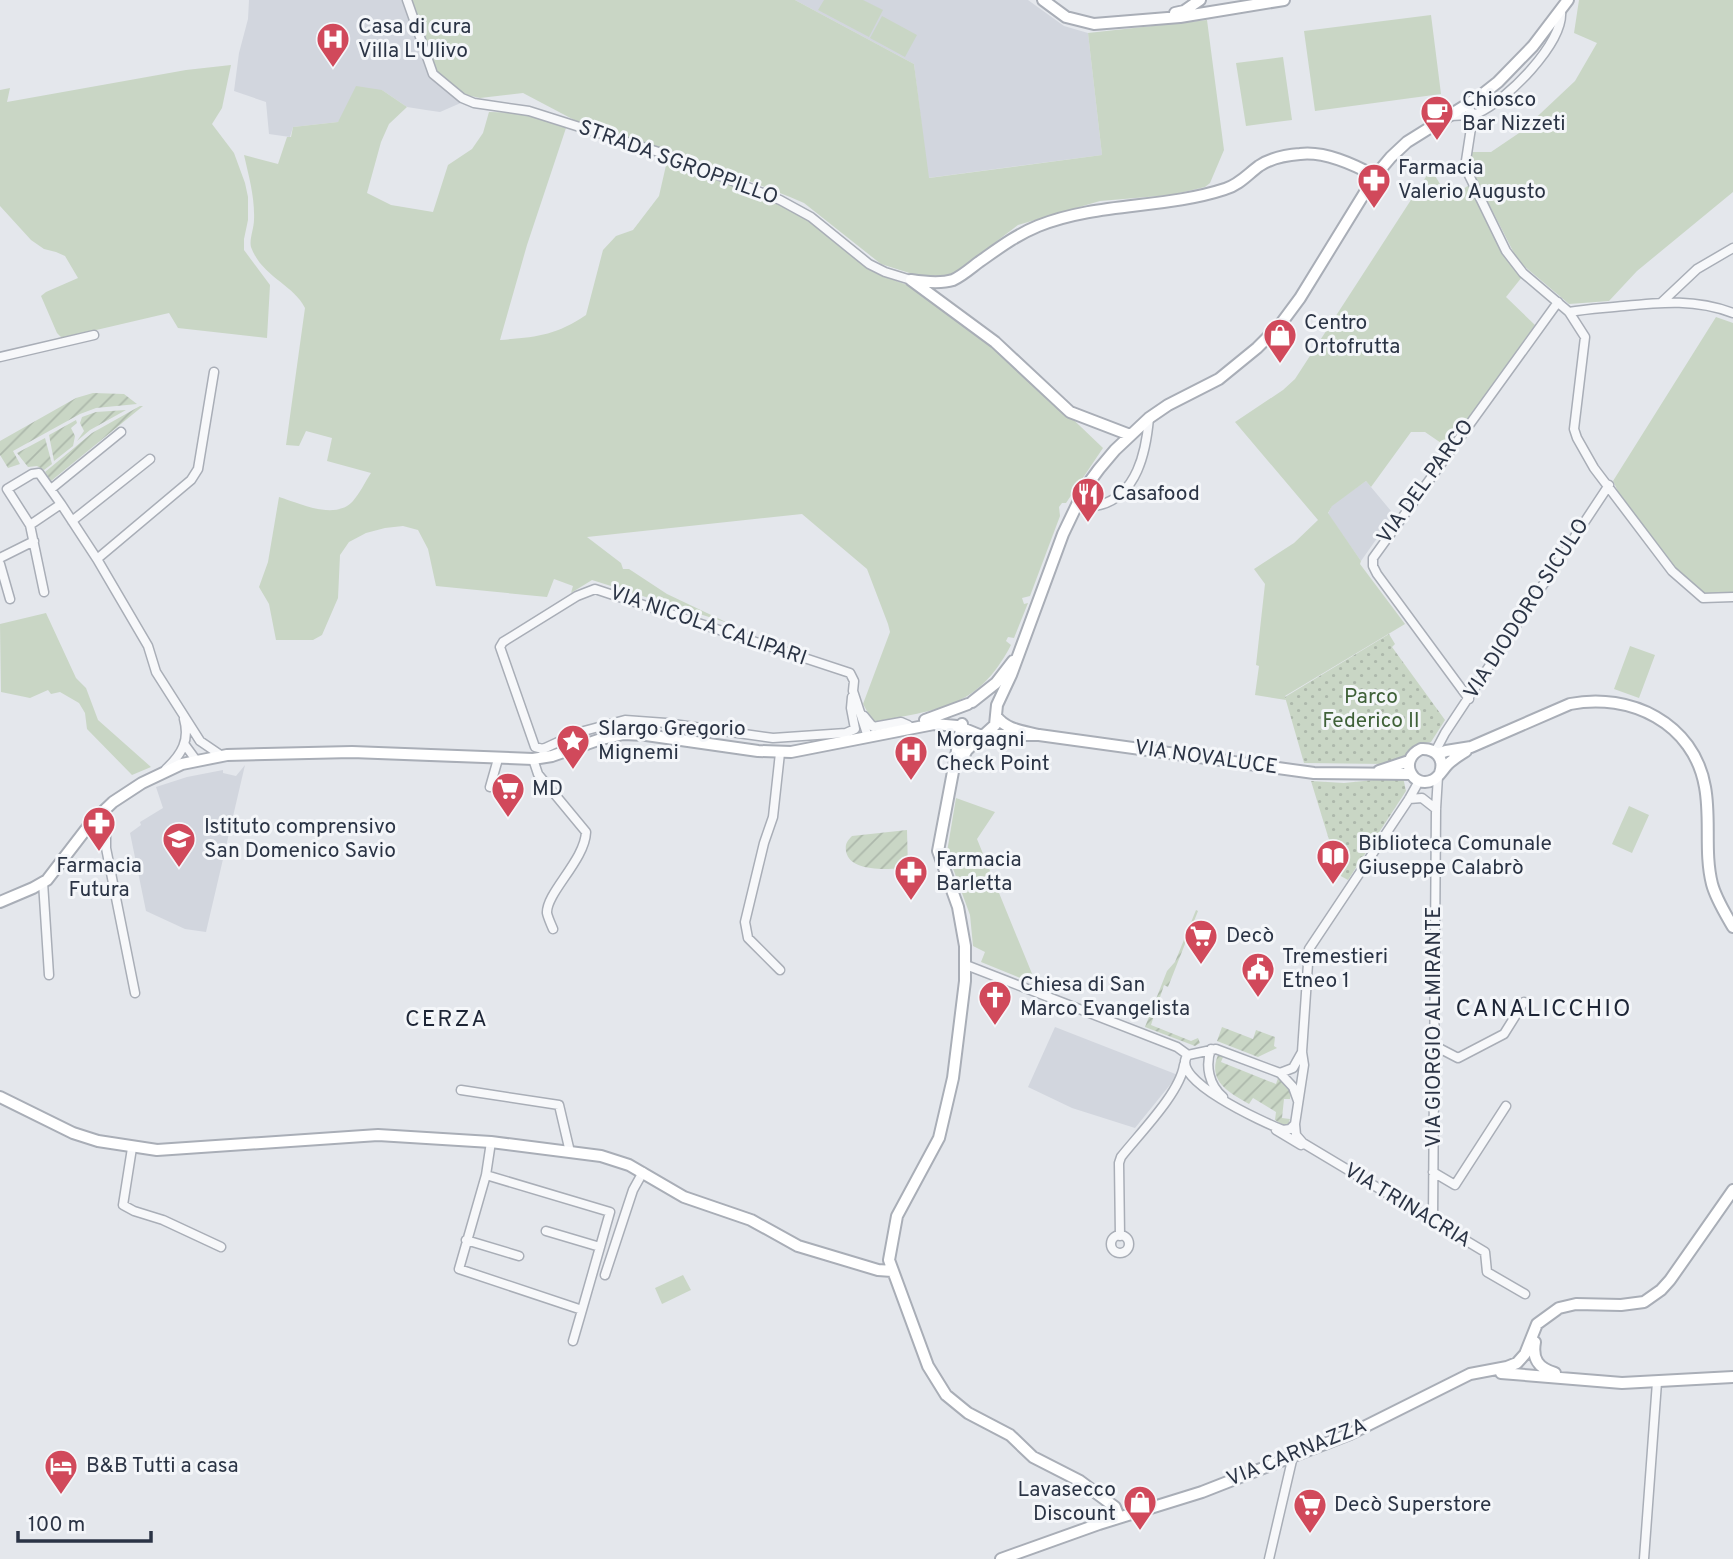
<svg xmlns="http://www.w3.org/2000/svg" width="1733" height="1559" font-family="Overpass,sans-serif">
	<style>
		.built { fill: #d2d6de }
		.grass { fill: #c9d6c5 }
		.park { fill: url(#park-dots) }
		.garden { fill: url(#garden-furrows) }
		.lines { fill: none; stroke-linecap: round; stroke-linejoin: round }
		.street-casing { stroke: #a9aeb7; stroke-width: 11 }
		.secondary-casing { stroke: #a9aeb7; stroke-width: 14 }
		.street { stroke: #f7f8fa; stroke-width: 8 }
		.secondary { stroke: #fff; stroke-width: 10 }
		.labels { text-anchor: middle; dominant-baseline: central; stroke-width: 6; stroke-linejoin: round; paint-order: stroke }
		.poi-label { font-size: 21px; fill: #2b3445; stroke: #f4f6f9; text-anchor: start }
		.street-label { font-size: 21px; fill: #2b3445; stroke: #f4f6f9 }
		.park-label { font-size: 21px; fill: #3f6138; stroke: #f4f6f9 }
		.neighbourhood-label { font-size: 23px; letter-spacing: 2px; fill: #1d2536; stroke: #f4f6f9 }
		.quarter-label { font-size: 24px; letter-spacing: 2px; fill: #1d2536; stroke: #f4f6f9 }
	</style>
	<defs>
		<pattern id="park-dots" width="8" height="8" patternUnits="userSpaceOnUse" patternTransform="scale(1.75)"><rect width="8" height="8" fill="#c9d6c5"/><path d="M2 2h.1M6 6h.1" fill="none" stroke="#adb8ab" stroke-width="1.8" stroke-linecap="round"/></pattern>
		<pattern id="garden-furrows" width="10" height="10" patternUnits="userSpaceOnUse" patternTransform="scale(1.75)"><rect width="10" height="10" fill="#c9d6c5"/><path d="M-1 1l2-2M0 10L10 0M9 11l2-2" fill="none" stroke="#adb8ab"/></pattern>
	</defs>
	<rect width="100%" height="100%" fill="#e4e7ec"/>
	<path class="built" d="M249,0H404L431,78L463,102L440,112L426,110L407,107L382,90L338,122L293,127L290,137L269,134L266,102L234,91L239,53L248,19Z
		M795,0H1028L1064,26L1088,33L1102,155L928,178L914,64Z
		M1366,481L1391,511L1392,517L1361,561L1328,514L1332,505Z
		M245,765L206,932L185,929L146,911L130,833L141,825L140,822L163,808L156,787L187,777L223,770V773L236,776Z
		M1055,1027L1178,1075L1135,1128L1072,1108L1028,1087Z"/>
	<path class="grass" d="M410,0H795L914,64L929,178L1102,155L1088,33L1207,20L1224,150L1210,183L1205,187L1171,195L1100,201L1018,225L951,276L922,277L881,264L804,203L790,197L698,161L578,122L523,93L480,98L466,95L435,72Z
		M824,0H863L883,10L869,37L818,10Z
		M1579,0H1733V192L1637,271L1609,301L1569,304L1518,261L1469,165V152H1491L1522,131L1575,81L1597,43L1574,33Z
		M1431,15L1441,94L1315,111L1304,31Z
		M882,16L917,35L905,57L870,38Z
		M1283,57L1292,120L1246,126L1236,63Z
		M231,65L222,108L212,124L234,153L245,183L248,197V220L244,239V250L270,285L267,338L178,328L169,313L62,338L57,333L41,296L46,292L78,278L65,256L56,252L44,249L31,240L0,206V90L10,88L7,102L186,70Z
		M356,86L382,90L407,107L389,124L381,142L367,193L391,205L433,212L448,165L472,149L483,133L489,112L523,113L566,128L527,245L500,340C536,337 555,336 586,315L603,250L616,236L633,230L659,196L667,161L777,203L813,223L855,259L883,276L910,286L1009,358L1103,448L1066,503H1062L1059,507L1060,516L1030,596L1022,598L1024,604L1028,603L1014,638L1008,637L1006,641L1011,645C977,710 938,709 873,722L863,704L890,632L888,624L867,569L802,514L587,537L621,563L623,569H629L667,594L728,623L592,580L571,593L573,586L554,579L547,597L436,586L428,549L418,530L403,526L385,528L366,533L349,542L340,555L338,598L322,635L313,640H276L269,604L259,587L268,562L279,497C299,503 335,521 353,501C360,493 365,482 371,473L327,461L332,438L306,431L299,446L286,445L305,308C293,284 262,277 251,247C249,240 254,228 254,220C255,198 249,177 244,155L278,164L287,137H291L293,127L338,122Z
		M1431,169L1449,199L1469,185L1505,258L1522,277L1506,297L1535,325L1468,419L1453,432L1444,445L1425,432H1411L1371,487L1366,481L1332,506L1328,513L1361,561L1360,564L1405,624L1285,696L1286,700L1255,695L1259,666L1256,665L1265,584L1254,569L1294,543L1318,520L1235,422L1283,390L1295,379Z
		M1716,317L1733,323V594L1704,595C1668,565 1632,524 1613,481Z
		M46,613L76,678L86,688L98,720L151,767L132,775L87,729L85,713L79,703L60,692L51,694L48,690L30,698L1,692L0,624Z
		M1630,646L1655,655L1639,698L1614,689Z
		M956,798L995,812L977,839L1035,981L1033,983L981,962L985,952L973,946L970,915L947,852Z
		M1629,806L1649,815L1632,853L1612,844Z
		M683,1275L691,1290L662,1304L655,1288Z"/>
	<path class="park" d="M1389,634L1395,644L1392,647L1445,720L1431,742L1415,745L1406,758L1384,764L1304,763L1285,697Z
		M1403,777L1406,791L1348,880L1328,869L1323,861L1334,856L1311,781L1344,783Z"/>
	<path class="garden" d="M93,393L124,394L137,404L96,408L80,414L13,451L20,464L8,468L0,455V441L76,398Z
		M140,406H143L51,481L45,472L92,433Z
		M126,410L90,430L77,441L84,431L80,423L82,417L96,412Z
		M76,420L77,423L71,428L75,436L73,446L54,461L49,435Z
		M45,438L52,464L44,470L37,466L28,467L17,453Z
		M907,830L908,869C891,868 850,874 846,851C845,844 847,841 852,836Z
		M1196,910L1198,911L1168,987L1164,985L1151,1025L1191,1041L1198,1038L1200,1043L1195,1046L1145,1027L1167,971L1175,962Z
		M1222,1027L1253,1039L1256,1030L1275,1037L1274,1046L1277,1048L1258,1057L1217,1041Z
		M1218,1055L1223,1057L1221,1062L1276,1084L1278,1078L1280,1079L1291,1093L1290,1099H1284L1282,1118L1290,1119L1288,1125L1284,1126L1275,1120L1276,1112L1253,1098L1249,1104C1230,1093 1207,1082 1218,1055Z"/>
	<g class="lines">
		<defs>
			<path id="street" d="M407,0L433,74L462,98L474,103L529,111L668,155L780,200L811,217L869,264L885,272L911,280
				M1467,105L1473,115L1465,167L1506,251L1523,273L1569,312L1585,337L1574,429L1577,438L1594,468L1672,571L1703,598L1733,597
				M1451,116C1460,115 1469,116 1478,113C1506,101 1564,43 1561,11
				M1662,302L1697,269L1733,248
				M1569,312C1587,309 1606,308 1624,306C1663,302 1696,299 1733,313
				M0,357L94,335
				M39,473L61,504L30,525L7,489L32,474Z
				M51,489L121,432
				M61,504L97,559L148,646L156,672L200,741L222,756
				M1077,505C1084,506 1093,507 1100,505C1137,495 1146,452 1149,418
				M72,521L150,459
				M30,525L44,592
				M0,558L34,541
				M97,559L191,480L198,469L214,372
				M0,564L10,599
				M1469,699L1377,574L1373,566V558L1558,302
				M864,716L873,727L901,722L908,725
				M185,745L196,760
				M543,749L580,732L625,720L666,723L773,738L846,733L855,729L851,708L852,697
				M1435,752L1445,733L1609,485
				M544,758L543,749L535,747L500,647L503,642L577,596L595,589L850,673L854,681L853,691L868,737
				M533,759L538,774L586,832C585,860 546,893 547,913C548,918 551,924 553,929
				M166,769C182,754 190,740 184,719
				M490,787L498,759
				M1409,799L1422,798L1436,809
				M106,808V848L135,993
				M90,824L98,826L104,841
				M43,882L49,975
				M966,965L1177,1047L1188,1055
				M780,970L748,938L745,922L764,843L773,817L780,753
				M1433,1045L1458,1058L1504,1034L1524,1002
				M1211,1049C1205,1066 1209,1085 1223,1097
				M1280,1073L1293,1068L1302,1052
				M461,1090L559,1105L570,1152
				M1298,1101L1293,1087L1280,1073L1216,1049L1188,1055C1167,1079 1265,1123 1283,1130L1290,1129L1295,1124L1304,1065L1302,1052L1309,949L1409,799L1419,781
				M1295,1124L1296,1135L1303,1143L1485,1252L1487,1272L1525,1294
				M1276,1130L1301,1145
				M132,1148L123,1205L134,1211L163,1220L221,1247
				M1433,1172L1455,1185L1506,1106
				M486,1175L610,1212L582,1310L459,1269L486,1175L491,1142
				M1433,1221L1436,809L1438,776
				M546,1231L600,1247
				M1111 1244a9 9 0 1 1 18 0a9 9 0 1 1-18 0Z
				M1120,1236L1119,1163L1121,1157C1139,1134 1180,1093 1184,1065
				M466,1240L519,1256
				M605,1275L633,1190L643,1172
				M573,1341L582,1310
				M1269,1559L1293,1456
				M1644,1559L1657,1382"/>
			<path id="secondary" d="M1043,0L1066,17L1094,24L1180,17L1284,0
				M1175,13L1184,11L1200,0
				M911,280C924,282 940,284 953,280C962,276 971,268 979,262C999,248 1016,235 1038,226C1098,202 1164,209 1225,189C1239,185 1248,174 1259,166C1271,158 1286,155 1300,154C1325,151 1353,164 1375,176
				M911,280L995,342L1070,412L1130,435
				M972,702L996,683L1013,661
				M996,716C1006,730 1023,731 1039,735L1314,773L1411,774
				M925,720L968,704
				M962,724L938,851L958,907L965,946V981L953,1078L939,1138L897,1216L889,1260L928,1366L946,1395L968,1413L1010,1435L1033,1457L1080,1481L1115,1507L1119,1517
				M984,735L995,725L997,705L1011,675L1063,534L1085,488L1099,469L1115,450L1149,418L1168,405L1219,379L1257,348L1280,325L1300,298L1375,176L1391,157L1407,142L1479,97L1498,82L1533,46L1568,0
				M1438,754L1446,751L1471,747L1570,704C1630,692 1694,723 1705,787C1711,819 1704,852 1712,884C1716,899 1725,913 1733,927
				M960,762L967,750L982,735
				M1379,771L1409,761
				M1440,773C1445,759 1436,748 1421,749C1397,760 1413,790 1433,780C1439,777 1443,769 1448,764C1453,759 1460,755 1466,751
				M0,902L33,888L47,880L90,824L113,802L142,783L182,764L227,755L352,752L533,759L552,756L601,739L623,734L646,735L758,751L791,752L934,724L957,726L979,735H1039
				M0,1097L73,1133L98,1141L157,1150L378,1135L491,1142L601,1156L629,1165L684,1197L751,1220L798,1246L878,1270L892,1271
				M1535,1342C1532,1359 1538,1368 1555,1373
				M1501,1373L1622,1383L1733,1377
				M1001,1559L1099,1524L1202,1492L1350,1434L1470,1374L1507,1367L1517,1363L1525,1354L1537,1324L1559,1308L1576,1304L1621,1305L1644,1302L1661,1290L1670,1280L1733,1190"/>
		</defs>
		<use href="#street" class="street-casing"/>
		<use href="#secondary" class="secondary-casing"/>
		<use href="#street" class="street"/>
		<use href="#secondary" class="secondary"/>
	</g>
	<defs>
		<symbol id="hospital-pin" viewBox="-11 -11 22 30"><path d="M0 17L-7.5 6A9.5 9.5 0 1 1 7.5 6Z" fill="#d1495b" stroke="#f4f6f9"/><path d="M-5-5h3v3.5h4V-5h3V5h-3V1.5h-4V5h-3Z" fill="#fff"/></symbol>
		<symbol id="cafe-pin" viewBox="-11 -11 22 30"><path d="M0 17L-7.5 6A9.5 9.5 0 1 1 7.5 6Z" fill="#d1495b" stroke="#f4f6f9"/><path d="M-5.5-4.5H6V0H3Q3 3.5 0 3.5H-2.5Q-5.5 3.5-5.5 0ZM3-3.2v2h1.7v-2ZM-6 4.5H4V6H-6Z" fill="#fff"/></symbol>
		<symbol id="pharmacy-pin" viewBox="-11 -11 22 30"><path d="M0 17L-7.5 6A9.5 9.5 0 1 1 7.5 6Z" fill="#d1495b" stroke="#f4f6f9"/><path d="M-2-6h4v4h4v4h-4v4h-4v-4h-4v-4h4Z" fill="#fff"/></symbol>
		<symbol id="shop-pin" viewBox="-11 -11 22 30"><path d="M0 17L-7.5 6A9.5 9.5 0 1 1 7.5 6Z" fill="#d1495b" stroke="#f4f6f9"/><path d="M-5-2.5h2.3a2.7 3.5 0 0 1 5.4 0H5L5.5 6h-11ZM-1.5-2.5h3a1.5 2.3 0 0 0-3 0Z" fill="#fff"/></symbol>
		<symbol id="restaurant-pin" viewBox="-11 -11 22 30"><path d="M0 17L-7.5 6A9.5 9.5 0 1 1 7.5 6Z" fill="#d1495b" stroke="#f4f6f9"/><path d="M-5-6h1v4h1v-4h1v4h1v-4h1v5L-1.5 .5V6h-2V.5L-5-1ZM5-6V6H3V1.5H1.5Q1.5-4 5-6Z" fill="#fff"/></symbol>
		<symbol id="sight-pin" viewBox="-11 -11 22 30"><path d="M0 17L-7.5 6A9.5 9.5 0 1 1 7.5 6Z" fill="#d1495b" stroke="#f4f6f9"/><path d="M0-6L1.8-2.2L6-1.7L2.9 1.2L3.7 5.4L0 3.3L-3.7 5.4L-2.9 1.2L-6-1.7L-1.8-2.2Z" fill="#fff"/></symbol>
		<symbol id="supermarket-pin" viewBox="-11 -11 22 30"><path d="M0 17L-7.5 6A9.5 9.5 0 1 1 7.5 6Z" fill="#d1495b" stroke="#f4f6f9"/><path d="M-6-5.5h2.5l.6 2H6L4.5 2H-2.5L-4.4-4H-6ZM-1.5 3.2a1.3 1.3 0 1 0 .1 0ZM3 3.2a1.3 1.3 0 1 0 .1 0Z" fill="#fff"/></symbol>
		<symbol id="school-pin" viewBox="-11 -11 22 30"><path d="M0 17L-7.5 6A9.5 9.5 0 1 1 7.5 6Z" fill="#d1495b" stroke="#f4f6f9"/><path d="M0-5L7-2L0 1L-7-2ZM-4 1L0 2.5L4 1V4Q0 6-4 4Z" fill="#fff"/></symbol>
		<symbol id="library-pin" viewBox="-11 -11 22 30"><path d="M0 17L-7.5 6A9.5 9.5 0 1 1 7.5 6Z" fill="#d1495b" stroke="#f4f6f9"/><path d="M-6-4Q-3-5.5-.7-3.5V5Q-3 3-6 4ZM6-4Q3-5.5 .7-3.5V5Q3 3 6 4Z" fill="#fff"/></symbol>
		<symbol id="civic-pin" viewBox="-11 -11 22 30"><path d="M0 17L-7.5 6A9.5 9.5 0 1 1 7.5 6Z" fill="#d1495b" stroke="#f4f6f9"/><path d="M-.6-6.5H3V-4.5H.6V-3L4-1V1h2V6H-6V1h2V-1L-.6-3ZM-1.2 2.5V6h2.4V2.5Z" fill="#fff"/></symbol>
		<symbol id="church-pin" viewBox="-11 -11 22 30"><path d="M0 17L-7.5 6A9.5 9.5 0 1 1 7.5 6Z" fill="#d1495b" stroke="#f4f6f9"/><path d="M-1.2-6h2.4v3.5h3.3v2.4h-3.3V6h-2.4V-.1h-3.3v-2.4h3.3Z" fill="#fff"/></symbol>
		<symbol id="hotel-pin" viewBox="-11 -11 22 30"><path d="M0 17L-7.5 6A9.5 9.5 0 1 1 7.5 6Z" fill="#d1495b" stroke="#f4f6f9"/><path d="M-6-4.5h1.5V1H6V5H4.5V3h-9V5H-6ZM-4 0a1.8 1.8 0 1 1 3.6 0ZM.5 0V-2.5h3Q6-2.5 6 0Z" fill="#fff"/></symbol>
	</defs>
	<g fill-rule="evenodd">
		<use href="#hospital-pin" x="314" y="20" width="38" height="52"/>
		<use href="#cafe-pin" x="1418" y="93" width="38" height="52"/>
		<use href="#pharmacy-pin" x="1355" y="161" width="38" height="52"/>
		<use href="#shop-pin" x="1261" y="316" width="38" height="52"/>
		<use href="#restaurant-pin" x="1069" y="475" width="38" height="52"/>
		<use href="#sight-pin" x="554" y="722" width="38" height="52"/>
		<use href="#hospital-pin" x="892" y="733" width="38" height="52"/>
		<use href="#supermarket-pin" x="489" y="770" width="38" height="52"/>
		<use href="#pharmacy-pin" x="80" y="804" width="38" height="52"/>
		<use href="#school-pin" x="160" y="820" width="38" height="52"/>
		<use href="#library-pin" x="1314" y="837" width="38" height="52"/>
		<use href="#pharmacy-pin" x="892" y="853" width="38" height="52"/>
		<use href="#supermarket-pin" x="1182" y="917" width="38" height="52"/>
		<use href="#civic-pin" x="1239" y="950" width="38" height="52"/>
		<use href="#church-pin" x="976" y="978" width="38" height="52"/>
		<use href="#hotel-pin" x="42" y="1447" width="38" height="52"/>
		<use href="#shop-pin" x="1121" y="1483" width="38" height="52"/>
		<use href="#supermarket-pin" x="1291" y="1486" width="38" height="52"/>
	</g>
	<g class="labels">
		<g class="poi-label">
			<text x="358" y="27">Casa di cura<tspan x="358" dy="24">Villa L'Ulivo</tspan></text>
			<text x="1462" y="100">Chiosco<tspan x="1462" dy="24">Bar Nizzeti</tspan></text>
			<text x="1398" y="168">Farmacia<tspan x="1398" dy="24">Valerio Augusto</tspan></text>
			<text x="1304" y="323">Centro<tspan x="1304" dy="24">Ortofrutta</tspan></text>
			<text x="1112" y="494">Casafood</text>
			<text x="598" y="729">Slargo Gregorio<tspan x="598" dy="24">Mignemi</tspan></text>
			<text x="936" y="740">Morgagni<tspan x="936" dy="24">Check Point</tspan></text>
			<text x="532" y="789">MD</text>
			<text x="204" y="827">Istituto comprensivo<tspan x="204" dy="24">San Domenico Savio</tspan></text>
			<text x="1358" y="844">Biblioteca Comunale<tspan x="1358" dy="24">Giuseppe Calabrò</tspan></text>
			<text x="936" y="860">Farmacia<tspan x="936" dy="24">Barletta</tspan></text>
			<text x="99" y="866" text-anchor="middle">Farmacia<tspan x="99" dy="24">Futura</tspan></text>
			<text x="1226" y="936">Decò</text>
			<text x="1282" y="957">Tremestieri<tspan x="1282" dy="24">Etneo 1</tspan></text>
			<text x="1020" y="985">Chiesa di San<tspan x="1020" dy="24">Marco Evangelista</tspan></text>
			<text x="86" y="1466">B&amp;B Tutti a casa</text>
			<text x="1116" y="1490" text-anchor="end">Lavasecco<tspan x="1116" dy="24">Discount</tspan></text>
			<text x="1334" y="1505">Decò Superstore</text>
		</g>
		<g class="street-label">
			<text transform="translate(678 163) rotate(20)">STRADA SGROPPILLO</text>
			<text transform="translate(1426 482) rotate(-54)">VIA DEL PARCO</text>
			<text transform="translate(1527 609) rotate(-57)">VIA DIODORO SICULO</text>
			<text transform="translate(708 626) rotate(19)">VIA NICOLA CALIPARI</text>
			<text transform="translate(1206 758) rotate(8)">VIA NOVALUCE</text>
			<text transform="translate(1434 1027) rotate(-90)">VIA GIORGIO ALMIRANTE</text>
			<text transform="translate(1407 1206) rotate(31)">VIA TRINACRIA</text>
			<text transform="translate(1297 1453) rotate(-22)">VIA CARNAZZA</text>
		</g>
		<g class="park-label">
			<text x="1371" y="697">Parco<tspan x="1371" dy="24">Federico II</tspan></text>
		</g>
		<g class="neighbourhood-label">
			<text x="447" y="1020">CERZA</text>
		</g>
		<g class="quarter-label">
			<text x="1544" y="1010">CANALICCHIO</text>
		</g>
	</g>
	<path d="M18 1531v10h133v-10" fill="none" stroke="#2b3445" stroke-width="3.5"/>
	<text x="28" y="1531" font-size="21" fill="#2b3445" stroke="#f4f6f9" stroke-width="5" paint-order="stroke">100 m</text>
</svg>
